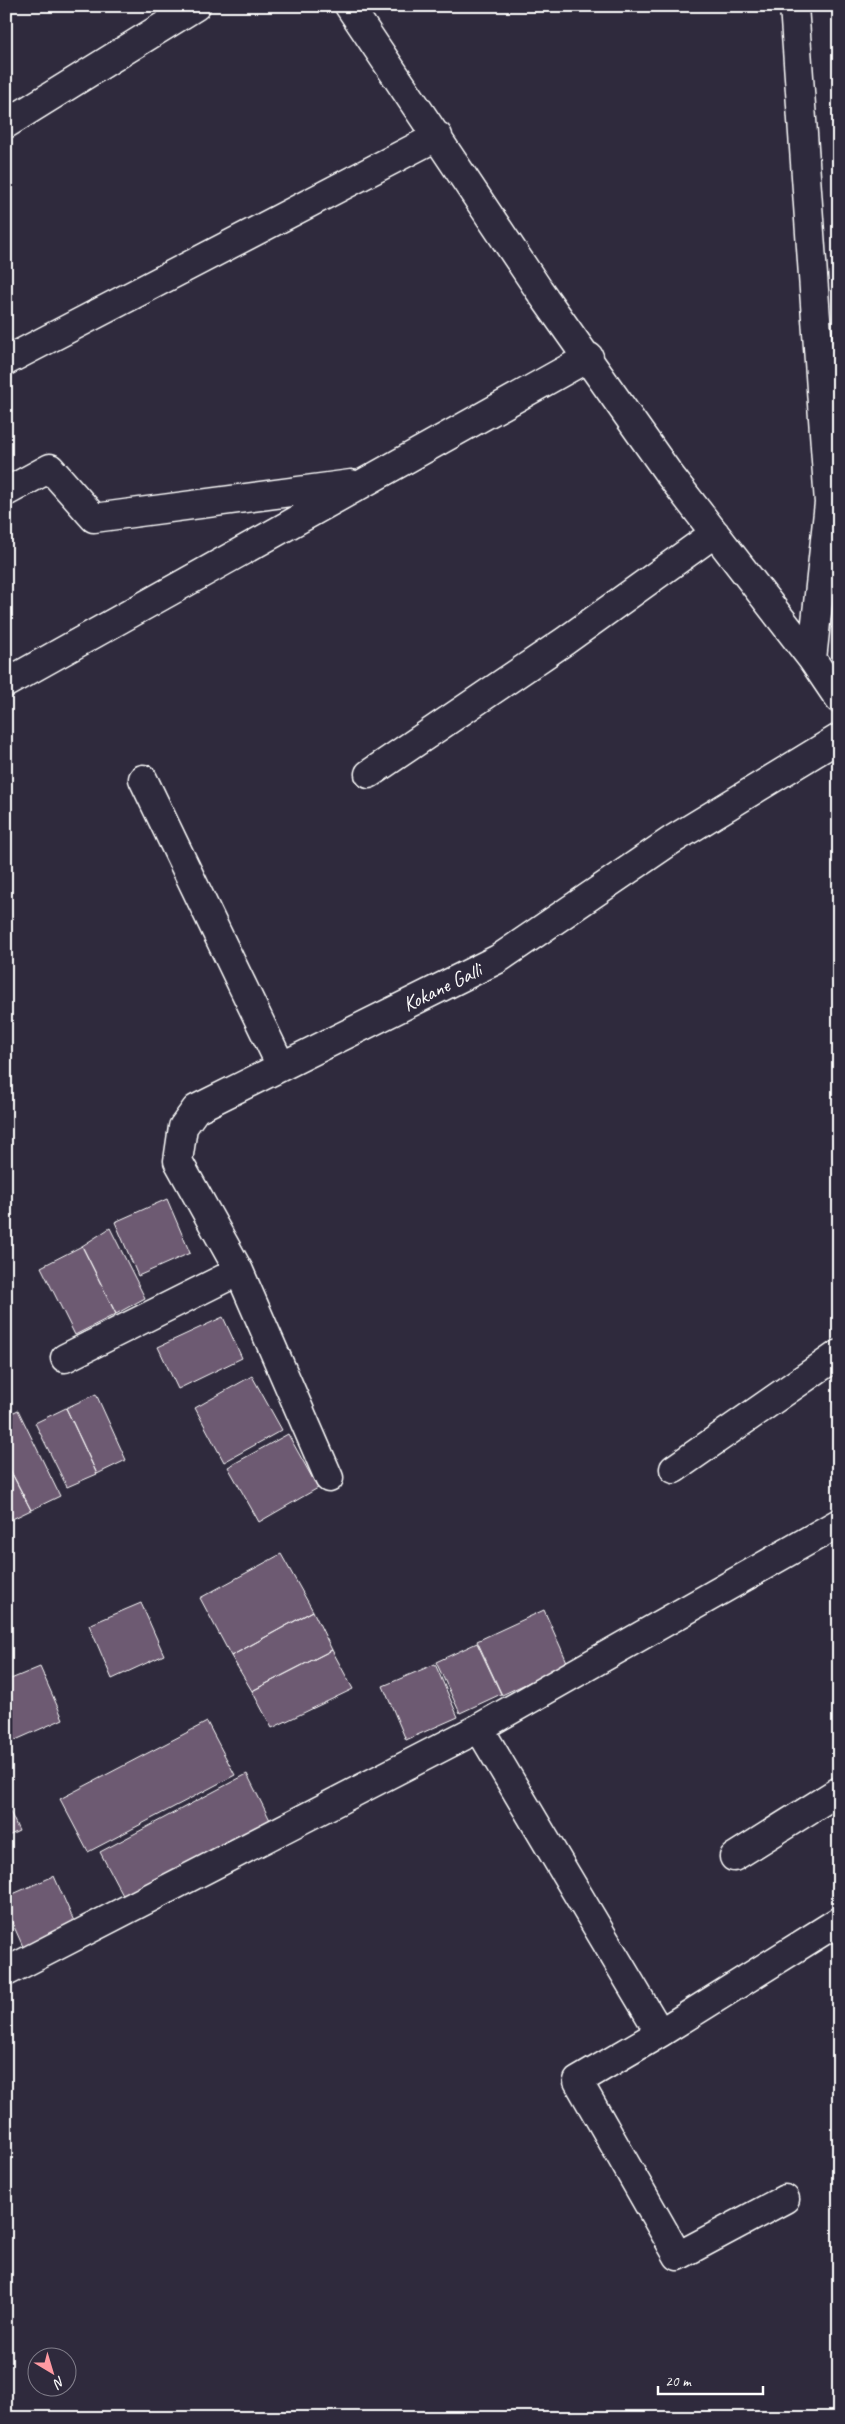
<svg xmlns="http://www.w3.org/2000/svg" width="845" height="2424" font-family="Caveat,sans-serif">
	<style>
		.building { fill: #6d5a72; stroke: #fff }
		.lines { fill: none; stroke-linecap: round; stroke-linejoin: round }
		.street-casing { stroke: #fff; stroke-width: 31 }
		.street { stroke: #2f2a3d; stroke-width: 28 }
		.labels { text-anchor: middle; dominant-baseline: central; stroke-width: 4; stroke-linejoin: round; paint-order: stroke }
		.street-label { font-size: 21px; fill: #fff; stroke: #2f2a3d }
	</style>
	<rect width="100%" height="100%" fill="#2f2a3d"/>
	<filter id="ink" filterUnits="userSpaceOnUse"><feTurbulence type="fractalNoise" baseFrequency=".02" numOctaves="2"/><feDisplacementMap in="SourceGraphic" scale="10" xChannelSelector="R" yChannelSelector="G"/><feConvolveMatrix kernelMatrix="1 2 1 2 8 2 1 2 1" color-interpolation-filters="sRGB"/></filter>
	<g filter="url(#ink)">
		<path class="building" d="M167,1199L190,1253L138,1276L115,1222Z
			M110,1228L145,1298L116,1314L82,1246Z
			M82,1246L116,1314L75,1335L41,1267Z
			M223,1317L242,1358L178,1389L158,1347Z
			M252,1376L282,1430L224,1462L195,1408Z
			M96,1394L126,1460L97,1474L66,1408Z
			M66,1408L97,1474L67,1487L35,1423Z
			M18,1410L60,1496L31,1510L6,1462V1416Z
			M288,1434L318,1488L259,1522L228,1467Z
			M6,1462L31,1510L6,1522Z
			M281,1554L313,1611L231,1656L200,1598Z
			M141,1603L164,1655L112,1679L89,1625Z
			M544,1610L568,1664L502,1695L477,1641Z
			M313,1611L332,1650L252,1691L231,1656Z
			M477,1643L501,1694L460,1713L436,1662Z
			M332,1650L353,1689L272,1728L252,1691Z
			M435,1664L458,1717L406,1740L383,1686Z
			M40,1667L63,1719L11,1742L6,1731V1681Z
			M207,1722L235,1775L88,1852L60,1799Z
			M247,1774L274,1828L128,1905L100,1852Z
			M6,1803L19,1831L6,1837Z
			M54,1876L77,1928L25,1951L6,1909V1897Z"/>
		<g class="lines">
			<defs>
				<path id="street" d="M349,6L539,290L669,474L812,659
					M794,6L829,503L812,659L839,699
					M6,124L196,6
					M6,361L438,136
					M6,492L50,468L94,518L351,484
					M6,683L589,357
					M369,774L565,641L715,533
					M143,779L281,1066
					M65,1358L239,1271
					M674,1469L839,1354
					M329,1478L239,1271L178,1161L183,1127L196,1109L498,959L672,840L839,738
					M479,1728L660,2033L578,2081L678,2256L785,2199
					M734,1857L839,1791
					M6,1972L479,1728L839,1523
					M660,2033L839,1921"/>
			</defs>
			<use href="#street" class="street-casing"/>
			<use href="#street" class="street"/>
		</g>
	</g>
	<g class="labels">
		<g class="street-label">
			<text transform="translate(442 987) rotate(-26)">Kokane Galli</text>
		</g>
	</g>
	<rect width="845" height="2424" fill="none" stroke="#2f2a3d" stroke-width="25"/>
	<rect x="12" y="12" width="820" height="2399" fill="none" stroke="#fff" stroke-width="2" filter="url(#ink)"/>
	<g transform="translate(52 2372) rotate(142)"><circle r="24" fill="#2f2a3d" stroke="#827f8b"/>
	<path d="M0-4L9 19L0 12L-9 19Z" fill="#ff9aa2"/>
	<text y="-8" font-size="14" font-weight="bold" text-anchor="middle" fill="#ffffff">N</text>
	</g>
	<path d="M658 2386v8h105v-8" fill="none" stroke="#ffffff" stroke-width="2.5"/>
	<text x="665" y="2386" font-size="15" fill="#ffffff" stroke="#2f2a3d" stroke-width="4" paint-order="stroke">20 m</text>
</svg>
